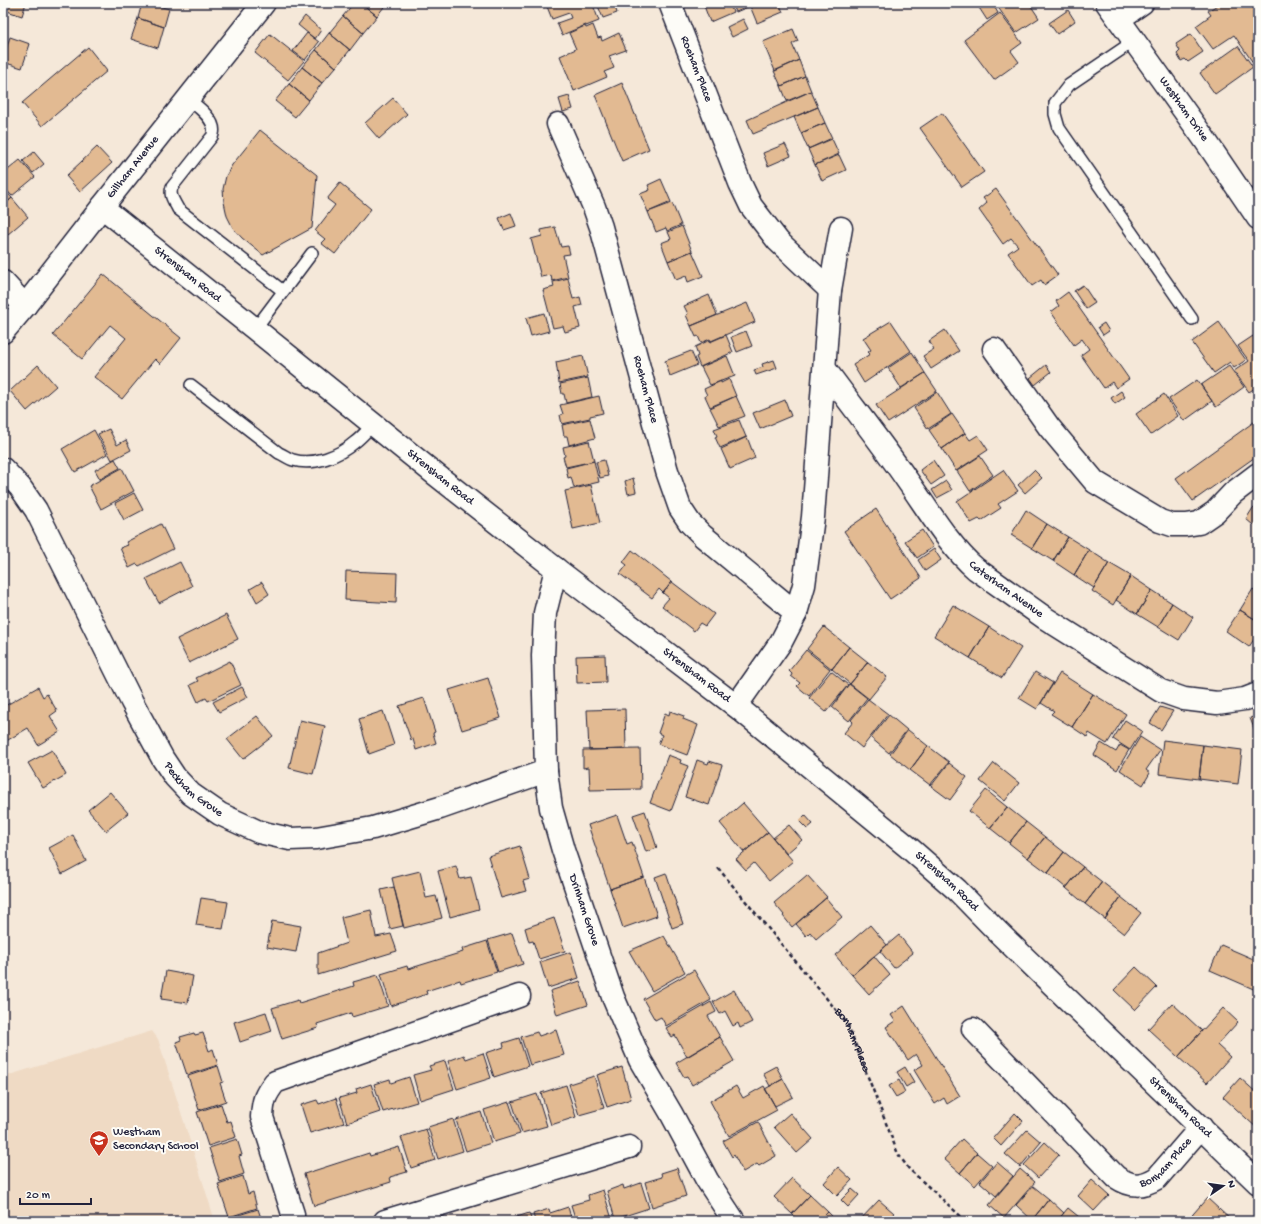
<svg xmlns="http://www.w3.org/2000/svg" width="1261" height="1224" font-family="'Gochi Hand',sans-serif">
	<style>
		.built { fill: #efdac4 }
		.building { fill: #e2ba92; stroke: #22223b }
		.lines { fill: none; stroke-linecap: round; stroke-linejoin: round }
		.lane-casing { stroke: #22223b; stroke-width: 14 }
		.street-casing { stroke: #22223b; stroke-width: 25 }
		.secondary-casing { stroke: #22223b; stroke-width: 25 }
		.path { stroke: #22223b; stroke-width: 2.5; stroke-dasharray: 4 3; stroke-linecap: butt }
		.lane { stroke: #fdfcf7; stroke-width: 11 }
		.street { stroke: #fdfcf7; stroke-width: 22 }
		.secondary { stroke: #fdfcf7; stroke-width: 22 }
		.labels { text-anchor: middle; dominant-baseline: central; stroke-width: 4; stroke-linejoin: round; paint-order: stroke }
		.street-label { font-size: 12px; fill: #22223b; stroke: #fdfcf7 }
		.poi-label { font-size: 12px; fill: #22223b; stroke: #fdfcf7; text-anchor: start }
	</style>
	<rect width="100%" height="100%" fill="#f5e8d9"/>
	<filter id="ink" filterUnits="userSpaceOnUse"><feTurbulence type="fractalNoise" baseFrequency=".025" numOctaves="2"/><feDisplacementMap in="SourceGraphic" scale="8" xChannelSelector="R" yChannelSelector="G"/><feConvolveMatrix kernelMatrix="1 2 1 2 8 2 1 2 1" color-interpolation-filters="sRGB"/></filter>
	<g filter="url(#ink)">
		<path class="built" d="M152,1031L158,1039L215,1221H3V1077Z"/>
		<path class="building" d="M7,3H26L22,16L4,10Z
			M142,3H148L169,9L164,27L138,18Z
			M354,3H361L377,16L363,33L343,16Z
			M361,3H387L377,16Z
			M548,3H598L593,5L599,21L586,26V25L562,35L557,23L571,18L569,13L552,19L546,4Z
			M606,3H614L617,13L603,18L598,6Z
			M624,3H640L627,9Z
			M703,3H729L733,12L710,22Z
			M732,3H779L783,12L757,23L750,6L736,12Z
			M976,3H992L998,13L987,20Z
			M995,3H1029L1039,18L1016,33Z
			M1220,3H1256L1258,6V65L1256,67L1234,35L1213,49L1196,26L1211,15L1208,11Z
			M1068,10L1075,21L1057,34L1049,23Z
			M1000,13L1022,43L1011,51L1019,62L994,80L964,40Z
			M305,16L321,30L315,39L298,25Z
			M343,16L363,33L350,50L329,33Z
			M138,18L164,27L158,48L131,39Z
			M743,19L748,29L732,37L727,27Z
			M593,25L598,38L601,37L602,41L619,33L626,50L609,56L614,68L604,72L607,77L574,91L560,56L576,49L569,33L585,26L586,28Z
			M793,29L798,41L792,44L799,60L775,71L763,42Z
			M307,33L319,42L305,60L293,51Z
			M329,33L350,50L336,67L316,50Z
			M270,34L304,61L288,80L255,53Z
			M1191,34L1203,52L1188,62L1185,59L1181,61L1177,54L1180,51L1176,44Z
			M10,37L30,44L22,68L3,62V59Z
			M1238,46L1253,67L1215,94L1200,73Z
			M88,47L107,71L42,126L22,103Z
			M316,50L336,67L322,83L302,67Z
			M799,60L805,76L781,86L774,71Z
			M302,67L322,83L309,100L289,84Z
			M805,76L811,91L787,101L781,86Z
			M622,83L649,149L622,161L595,95Z
			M289,84L309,100L295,117L275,101Z
			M811,91L818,107L753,134L747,120Z
			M569,96L573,109L563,112L559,99Z
			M393,98L407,114L379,139L365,123Z
			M818,107L825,123L801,133L794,117Z
			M942,113L984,172L962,187L920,128Z
			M825,123L832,138L808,149L801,133Z
			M260,130L317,175L312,228L263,255L242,238L233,228L227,216L224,202L223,189L226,176L232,165Z
			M832,139L839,154L815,165L808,149Z
			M785,144L791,156L768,166L763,153Z
			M97,147L112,163L80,192L66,176Z
			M34,152L44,164L33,173L23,161Z
			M839,155L846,170L822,181L815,165Z
			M20,160L35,177L12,196L3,186V174Z
			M661,179L671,202L648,212L640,194L650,190L648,185Z
			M340,183L371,209L335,254L321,243L325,239L315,231L335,205L327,199Z
			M3,188L12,198L3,206Z
			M996,189L1058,275L1044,285L1041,280L1032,286L1008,253L1018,246L1011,238L1003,244L979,210L987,203L983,198Z
			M12,198L28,217L7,235L3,230V206Z
			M672,203L681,225L667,231L666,228L656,232L648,212Z
			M511,213L516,226L504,230L499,218Z
			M682,226L692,251L668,261L661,243L671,239L668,232Z
			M555,227L561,247L568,246L570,254L563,255L568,277L552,281L551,275L541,277L531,239L542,236L541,230Z
			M692,251L703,276L688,282L686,276L676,280L668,261Z
			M103,274L181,338L160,364L155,359L122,399L94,377L126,338L110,325L82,359L53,335Z
			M568,278L573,299L580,297L582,305L575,307L580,328L565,332L563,326L553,328L543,290L554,287L553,282Z
			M1083,285L1095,303L1086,309L1074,291Z
			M1068,292L1129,379L1116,388L1112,382L1104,388L1081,355L1089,349L1082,339L1074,345L1051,312L1059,306L1056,301Z
			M709,295L717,315L691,326L686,315L688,314L684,306Z
			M747,303L755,322L711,341L710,339L701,343L698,336L696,337L691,326Z
			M544,313L549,331L531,336L526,318Z
			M891,321L911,351L864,383L853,365L870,354L868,352L871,350L863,338Z
			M1219,322L1246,360L1234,368L1230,362L1214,373L1192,342Z
			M1104,323L1109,331L1103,335L1098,327Z
			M945,330L959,351L931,369L923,356L934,349L929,341Z
			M746,331L752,346L737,352L731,337Z
			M726,335L733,352L700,367L696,357L698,356L695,347L710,340V342Z
			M1253,336L1258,343V386L1249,392L1234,371L1249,361L1238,346Z
			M691,351L697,365L670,376L665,361Z
			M912,352L925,373L901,388L888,368Z
			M583,356L588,377L559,383L556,362Z
			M727,356L735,376L710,385L701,367Z
			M774,360L777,368L756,375L754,370L763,367L762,364Z
			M38,365L56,386L27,411L10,391Z
			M1046,365L1051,372L1035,385L1030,378Z
			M1229,366L1244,387L1216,407L1201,385Z
			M925,373L937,391L888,423L876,405Z
			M588,378L592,397L566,403L564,394H562L560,384Z
			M729,379L736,396L710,407L705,396L707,395L704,389L721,381V383Z
			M1197,380L1212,401L1184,421L1169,399Z
			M1121,391L1125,397L1115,404L1111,398Z
			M937,392L951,414L928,429L914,408Z
			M1164,394L1178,416L1151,435L1136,414Z
			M599,396L603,413L590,416V418L562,424L560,415L563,414L560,405Z
			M736,396L745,416L719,426L710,408Z
			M785,400L791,416L760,429L753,413Z
			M952,414L965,433L942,449L929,430Z
			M590,419L595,438L569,445L567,436H564L562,425Z
			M1258,419V455L1193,501L1176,478Z
			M739,420L746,437L720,448L715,437L717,436L714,429Z
			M109,429L117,445L126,440L131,450L112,460L98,434Z
			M94,430L107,454L75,472L62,449Z
			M965,433L970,440L978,435L988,450L956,471L942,449Z
			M747,437L755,458L730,469L721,449Z
			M589,441L594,461L566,467L563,457L565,456L563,447Z
			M980,456L993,475L970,491L957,471Z
			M115,459L120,468L100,479L95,470Z
			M604,460L608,476L600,478L596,462Z
			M933,460L944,476L931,485L920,470Z
			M594,461L599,482L574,488L571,477L568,478L566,468Z
			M122,468L134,491L101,509L89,486Z
			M1003,470L1018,491L998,504L1001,508L981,521L979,519L971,523L957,501Z
			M1034,470L1042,478L1025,493L1018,485Z
			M633,478L636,492L628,494L625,481Z
			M946,481L952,490L937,498L932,490Z
			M591,485L600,523L573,529L565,491Z
			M134,493L143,510L124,520L115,503Z
			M1253,508L1258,511V518L1253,525L1246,519Z
			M876,509L921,578L890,599L844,531Z
			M1026,510L1047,524L1032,548L1011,535Z
			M161,524L173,549L139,566L137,564L129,568L120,548L128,545L126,542Z
			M1047,524L1068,537L1053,561L1032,548Z
			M922,530L933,547L917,558L905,541Z
			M1068,537L1089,550L1074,575L1053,561Z
			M934,549L941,560L925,571L918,560Z
			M632,550L672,582L663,593L659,589L652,598L620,574L627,565L623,562Z
			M1089,550L1109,563L1094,588L1074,575Z
			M180,562L192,586L159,603L146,579Z
			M1109,563L1131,576L1113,605L1092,591Z
			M346,571L397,573L396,603L345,600Z
			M1131,576L1152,590L1137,614L1116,600Z
			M262,582L269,594L257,602L250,589Z
			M672,582L714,614L705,626L700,623L694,631L662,606L669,598L663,593Z
			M1253,589L1258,593V621L1240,610Z
			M1152,590L1172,603L1158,627L1137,614Z
			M1172,603L1193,617L1179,640L1158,627Z
			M953,605L989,627L970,658L934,636Z
			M1240,610L1258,621V633L1249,647L1226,631Z
			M226,615L238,639L189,663L177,639Z
			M824,627L849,647L832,669L807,649Z
			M989,627L1021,648L1002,678L970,658Z
			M849,647L868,662L850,684L832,669Z
			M806,650L830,669L809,696L797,686L800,683L791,676L792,674L789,671Z
			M605,655L606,682L577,683L576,656Z
			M230,661L241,685L208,701L206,698L198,702L190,685L198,681L196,678Z
			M868,662L887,677L869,699L850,684Z
			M831,671L848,685L826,712L809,698Z
			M1035,672L1053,683L1037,709L1019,698Z
			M1060,673L1093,694L1072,727L1051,714L1054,711L1041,703Z
			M488,678L501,718L462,730L449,690Z
			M849,684L867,698L849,721L832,707Z
			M38,687L43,697L47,694L57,711L50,716L60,732L38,745L28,728L3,743V707Z
			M242,687L248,697L219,712L213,702Z
			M1093,694L1126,714L1107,744L1089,733L1087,737L1072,727Z
			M424,698L435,732L433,733L436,743L416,750L413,739L411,740L399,706Z
			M868,699L888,714L862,748L844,733L853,722L851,720Z
			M1160,707L1173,711L1161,730L1150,723Z
			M625,709L626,749L589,750L587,710Z
			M383,711L394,745L369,754L359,719Z
			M670,711L684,716L683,719L698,725L687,755L658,744L662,735L658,733L665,713L669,715Z
			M889,715L907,730L889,753L871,738Z
			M1258,715V739L1250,718Z
			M257,716L273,736L243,759L227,739Z
			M300,720L325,726L313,774L289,768Z
			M1125,720L1142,731L1130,750L1113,739Z
			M908,730L928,746L910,770L890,754Z
			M1140,737L1160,750L1146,770L1150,773L1143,785L1120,770Z
			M1163,740L1203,745L1199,779L1159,774Z
			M1101,743L1116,752L1120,745L1129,750L1117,770L1094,755Z
			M1203,745L1242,750L1238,784L1199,779Z
			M928,746L949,762L930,785L910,770Z
			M640,749L641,789L590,790L589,767L583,768V750Z
			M52,750L66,775L43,788L28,763Z
			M668,755L681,760L680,763L688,766L671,811L650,803Z
			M697,760L708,764L709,761L722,765L709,805L685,797Z
			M949,763L967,777L950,800L931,786Z
			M994,763L1019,783L1005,801L980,781Z
			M986,790L1007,807L990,828L969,811Z
			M110,792L128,813L106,831L88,810Z
			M743,803L768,832L744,852L720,823Z
			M1007,807L1026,822L1009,843L990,828Z
			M645,811L657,848L646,852L633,815Z
			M617,815L627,844L632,842L644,877L610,889L588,825Z
			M805,815L813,824L807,829L799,821Z
			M1026,822L1045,837L1028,858L1009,843Z
			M789,825L802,840L786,854L773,838Z
			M768,832L793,861L769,881L754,863L746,870L736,859Z
			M73,835L86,861L62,874L49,848Z
			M1045,837L1064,852L1048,873L1028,858Z
			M520,846L530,879L523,881L526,891L501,898L488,856Z
			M1064,852L1083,867L1066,888L1048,873Z
			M456,866L460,879L471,877L479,909L450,917L438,871Z
			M1083,867L1102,882L1085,904L1066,888Z
			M420,871L426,898L436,896L442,918L404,928L392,878Z
			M666,873L683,924L672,928L655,877Z
			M807,875L827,897L792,927L783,916L784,915L774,903Z
			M644,877L657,916L623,928L610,889Z
			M1102,882L1121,897L1105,919L1085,904Z
			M394,887L403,926L390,929L381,890Z
			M1121,897L1141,913L1124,934L1105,919Z
			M201,898L228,902L223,929L196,925Z
			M826,898L842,917L816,939L810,932L806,936L796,924Z
			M371,910L376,937L391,934L397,951L318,975V953L347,943L341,917Z
			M554,918L565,951L539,959L533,941L529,942L525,928Z
			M272,921L301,926L296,952L267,947Z
			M870,925L887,945L852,975L835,955Z
			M512,933L523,964L498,972L488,940Z
			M899,935L913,953L894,968L880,951Z
			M664,936L685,972L652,991L629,951Z
			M487,941L497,972L461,983L460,980L426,991L427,994L391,1006L381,974L407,966L408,969L463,952L462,949Z
			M1221,945L1258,961V991L1210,970Z
			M571,952L579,978L548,988L540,962Z
			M874,956L890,975L869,994L852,975Z
			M1136,967L1157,987L1135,1010L1114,990Z
			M694,970L711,1000L666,1026L661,1017L655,1020L643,999Z
			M166,971L193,976L188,1003L161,999Z
			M378,975L388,1006L352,1017L351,1013L317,1024L318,1028L282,1039L272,1008L298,1000L299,1003L354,986L353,982Z
			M580,981L588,1005L557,1015L550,991Z
			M734,990L752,1022L740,1028L738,1023L733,1026L725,1011L720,1014L713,1002Z
			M711,1002L716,1012L708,1016L720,1037L687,1057L675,1035L672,1037L666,1028Z
			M1172,1003L1202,1031L1178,1057L1148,1029Z
			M904,1006L960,1096L947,1104L944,1098L935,1104L914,1070L923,1065L916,1054L908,1060L886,1027L895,1021L891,1015Z
			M1223,1008L1238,1022L1217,1045L1230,1057L1207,1083L1178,1057Z
			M266,1012L272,1031L240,1042L234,1022Z
			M556,1030L564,1055L530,1065L521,1037L537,1032L539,1036Z
			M194,1033L195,1035L203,1033L209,1051L213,1049L218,1065L187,1075L176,1042L181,1040L180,1037Z
			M720,1037L734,1061L692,1085L687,1076L684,1077L676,1063Z
			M519,1038L528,1066L494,1077L486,1053L504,1047L503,1043Z
			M483,1053L491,1078L457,1089L448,1061L464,1055L466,1059Z
			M445,1061L454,1089L420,1100L413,1075L431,1070L429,1066Z
			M218,1066L223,1082L220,1083L226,1101L199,1110L188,1076Z
			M776,1066L783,1079L770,1086L763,1073Z
			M622,1067L631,1099L607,1107L597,1075Z
			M905,1067L914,1082L906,1087L897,1072Z
			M594,1076L604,1108L579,1115L569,1084Z
			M409,1077L417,1102L383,1112L374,1084L390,1079L391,1083Z
			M1240,1078L1258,1094V1129L1223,1097Z
			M783,1079L793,1097L775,1106L765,1089Z
			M899,1080L905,1092L896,1097L889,1086Z
			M371,1084L380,1112L347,1123L339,1098L357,1093L356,1089Z
			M566,1085L576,1117L551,1125L541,1093Z
			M736,1086L743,1098L764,1086L777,1110L729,1136L710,1101Z
			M537,1094L547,1126L522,1133L512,1102Z
			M336,1098L344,1123L310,1133L301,1105L317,1100L319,1104Z
			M509,1102L520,1134L494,1142L484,1110Z
			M221,1104L227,1122L231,1121L236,1137L208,1146L197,1112Z
			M481,1112L491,1143L466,1151L456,1120Z
			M790,1113L813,1139L797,1153L774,1127Z
			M1015,1113L1023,1121L1001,1146L993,1138Z
			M453,1119L463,1151L438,1159L428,1127Z
			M758,1122L776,1156L759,1166L757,1164L743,1172L734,1155L732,1157L723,1141Z
			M426,1129L435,1160L411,1168L401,1137Z
			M1027,1130L1041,1142L1020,1167L1005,1154Z
			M237,1139L242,1155L239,1156L244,1174L220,1182L209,1148Z
			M962,1139L977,1153L960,1173L944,1159Z
			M1045,1142L1059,1155L1038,1178L1024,1165Z
			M399,1147L407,1172L390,1177L391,1182L314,1206L304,1174L369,1153L370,1156Z
			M977,1153L992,1166L975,1186L960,1173Z
			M997,1162L1013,1176L996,1196L980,1182Z
			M838,1167L852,1180L837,1196L824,1183Z
			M677,1168L686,1196L652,1207L645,1182L662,1177L661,1173Z
			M1020,1169L1035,1182L1004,1218L989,1205Z
			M243,1176L248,1194L253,1192L257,1208L229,1217L218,1184Z
			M792,1178L810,1195L792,1214L774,1197Z
			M1092,1180L1109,1195L1094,1211L1078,1196Z
			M641,1183L649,1208L615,1219L607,1191L623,1185L624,1189Z
			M1033,1186L1049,1199L1032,1220L1016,1205Z
			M852,1189L859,1195L848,1207L841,1200Z
			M603,1190L612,1219L605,1221H576L571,1205L589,1200L588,1195Z
			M810,1195L828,1212L819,1221H800L792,1214Z
			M1207,1198L1232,1221H1187Z
			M1049,1199L1064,1213L1057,1221H1033L1032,1220Z
			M879,1200L894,1213L887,1221H859Z
			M568,1207L572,1221H535L533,1214L549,1209L550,1213Z
			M1068,1208L1084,1221H1057Z
			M258,1209L262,1221H230L229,1218Z
			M828,1212L837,1221H819Z
			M529,1213L532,1221H515L514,1218Z"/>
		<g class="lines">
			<defs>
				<path id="lane" d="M1134,41L1069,85L1055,103V114L1059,128L1192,319
					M188,99C197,106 217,120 213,134C213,136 211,138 210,139L172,187C169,196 174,201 178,209L283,291
					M255,329L312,253
					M191,385L279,453C284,455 289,459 293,460C314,466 339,456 355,442C362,437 367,430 373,425"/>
				<g id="street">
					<path id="s2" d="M670,3L740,183L751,206L778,241L830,290"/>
					<path d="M1119,19L1142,3"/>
					<path id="s3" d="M558,124L594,207L601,227L667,471L680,508L690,523L703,536L796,613"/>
					<path id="s4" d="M102,207L255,329L435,474L556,569L736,706L908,847L957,890L999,933L1258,1183"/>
					<path d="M3,282L25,306"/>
					<path id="s5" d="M3,332L25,306L102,207L264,3"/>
					<path d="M994,349L1049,427L1095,482L1160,521L1172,525H1186L1199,523L1215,512L1233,493L1258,474"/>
					<path id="s6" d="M825,369C852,406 881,442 907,480C927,508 950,547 976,569L1045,618L1161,691L1184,699L1217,703L1245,699L1258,694"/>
					<path id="s7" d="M3,469L20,487L36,510L132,702L163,759L175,777L191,794L220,814L259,832L290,839L316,838L373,828L440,808L546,771"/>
					<path id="s8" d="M556,569L545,613L543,656L546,771L551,808L563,850L613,997L640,1060L671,1113L707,1180L734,1221"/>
					<path d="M736,706L781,642L796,613L804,585L813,517L830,290L841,228"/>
					<path id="s9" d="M973,1029L1116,1177C1131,1187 1142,1187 1157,1178L1201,1127"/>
					<path d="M293,1221V1214L262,1117C263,1100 265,1095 275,1082L519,996"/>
					<path d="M385,1221L629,1147"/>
				</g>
				<g id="secondary">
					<path id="s10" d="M1107,3L1203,137L1258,218"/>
				</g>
			</defs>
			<use href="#lane" class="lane-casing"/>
			<use href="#street" class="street-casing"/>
			<use href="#secondary" class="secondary-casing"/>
			<path class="path" id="s1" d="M718,868L847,1023L898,1154L909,1169L966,1221"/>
			<use href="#lane" class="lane"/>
			<use href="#street" class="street"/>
			<use href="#secondary" class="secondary"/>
		</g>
	</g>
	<defs>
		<symbol id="school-pin" viewBox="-11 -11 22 30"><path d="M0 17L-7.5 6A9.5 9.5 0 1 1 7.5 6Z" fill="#c8321e" stroke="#fdfcf7"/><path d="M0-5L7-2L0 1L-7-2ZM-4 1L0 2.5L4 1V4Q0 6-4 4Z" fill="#fff"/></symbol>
	</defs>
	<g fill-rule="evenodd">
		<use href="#school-pin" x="88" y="1129" width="22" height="30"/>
	</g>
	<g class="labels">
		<g class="street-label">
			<text stroke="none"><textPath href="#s2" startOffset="71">Roeham Place</textPath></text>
			<text stroke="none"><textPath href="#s10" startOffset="131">Westham Drive</textPath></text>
			<text stroke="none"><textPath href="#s5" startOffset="210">Gillham Avenue</textPath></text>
			<text stroke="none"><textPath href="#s4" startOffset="109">Strensham Road</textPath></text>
			<text stroke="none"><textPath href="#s3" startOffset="280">Roeham Place</textPath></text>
			<text stroke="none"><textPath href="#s4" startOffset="433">Strensham Road</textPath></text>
			<text stroke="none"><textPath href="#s6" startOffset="287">Caterham Avenue</textPath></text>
			<text stroke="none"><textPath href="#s4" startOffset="757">Strensham Road</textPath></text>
			<text stroke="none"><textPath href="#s7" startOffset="376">Peckham Grove</textPath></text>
			<text stroke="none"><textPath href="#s4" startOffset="1081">Strensham Road</textPath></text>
			<text stroke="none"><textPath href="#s8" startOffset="348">Drinham Grove</textPath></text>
			<text stroke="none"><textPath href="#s1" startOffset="219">Bonham Place</textPath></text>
			<text stroke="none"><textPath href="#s4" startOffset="1406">Strensham Road</textPath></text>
			<text stroke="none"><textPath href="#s9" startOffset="266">Bonham Place</textPath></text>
		</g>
		<g class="poi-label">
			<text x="113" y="1133">Westham<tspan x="113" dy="14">Secondary School</tspan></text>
		</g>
	</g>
	<rect width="1261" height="1224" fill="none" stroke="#fdfcf7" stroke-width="16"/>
	<rect x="8" y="8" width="1245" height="1208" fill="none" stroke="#22223b" stroke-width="1.5" filter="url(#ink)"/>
	<g transform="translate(1223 1186) rotate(77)" stroke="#fdfcf7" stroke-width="3" paint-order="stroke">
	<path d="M0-3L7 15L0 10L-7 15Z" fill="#22223b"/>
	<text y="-6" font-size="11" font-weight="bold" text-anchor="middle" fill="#22223b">N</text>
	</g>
	<path d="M20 1198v6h71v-6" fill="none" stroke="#22223b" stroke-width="2"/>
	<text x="26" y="1198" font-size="12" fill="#22223b" stroke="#fdfcf7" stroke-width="3" paint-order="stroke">20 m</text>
</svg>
